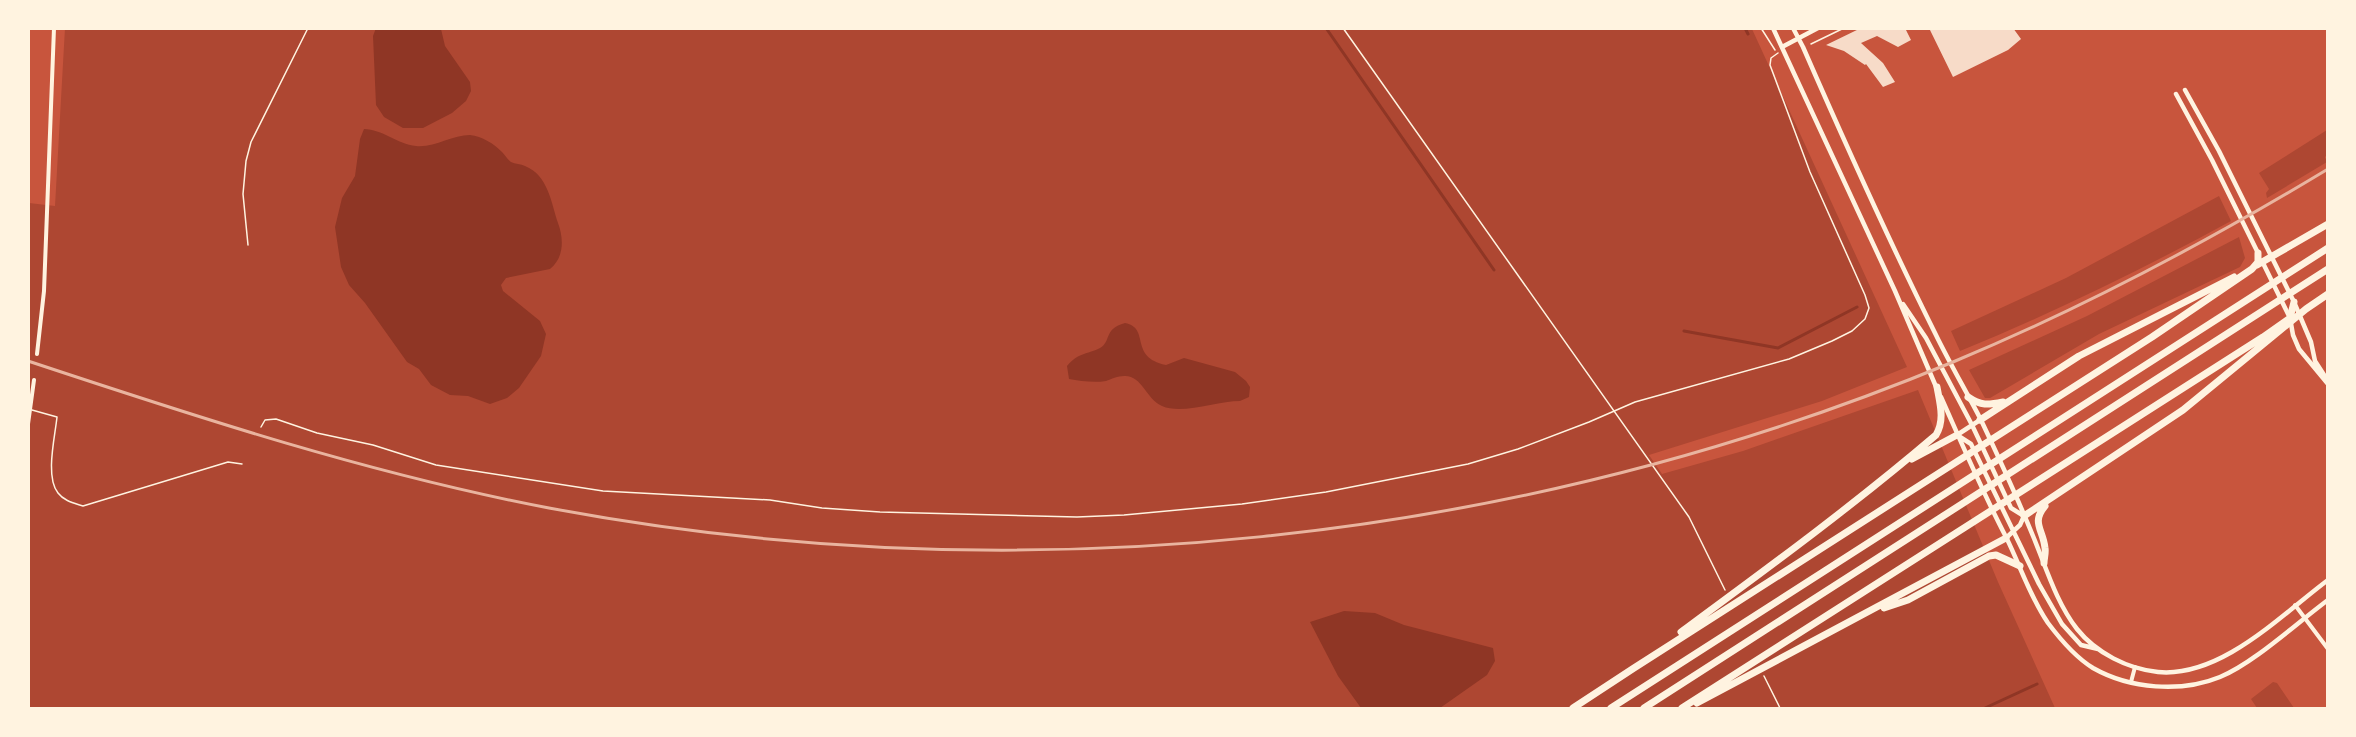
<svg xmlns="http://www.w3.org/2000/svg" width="2356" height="737" font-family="Quicksand,sans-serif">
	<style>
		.green { fill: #ae4732 }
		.water { fill: #8f3625 }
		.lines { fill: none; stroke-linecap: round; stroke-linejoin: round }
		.stream { stroke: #8f3625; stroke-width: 3 }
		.building { fill: #f7dbc8 }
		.path { stroke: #fff3e0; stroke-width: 1.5 }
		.service { stroke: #fff3e0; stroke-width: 1.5 }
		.minor { stroke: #fff3e0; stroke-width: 4 }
		.tertiary { stroke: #fff3e0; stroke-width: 4.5 }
		.motorway { stroke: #fff3e0; stroke-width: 7 }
		.rail { stroke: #e9b49f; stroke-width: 3 }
	</style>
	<rect width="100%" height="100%" fill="#c8553d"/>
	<path class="green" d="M65,28L1752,29L1907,367L1822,401L1649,455L1662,474L1743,451L1918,390L1998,582L2055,708H29V203L55,206Z
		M2327,130V155L2325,157L2327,162L2267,198L2266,193L2269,189L2259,173Z
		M2219,196L2231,221C2143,269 2053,313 1960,351L1951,331L2066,278Z
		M2239,237L2245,258L2240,267L2099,334L1990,398H1985L1969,370L2087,316Z
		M2273,682L2277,683L2294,708H2257L2251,699Z"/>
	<path class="water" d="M376,28L441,29L445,46L470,82L471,91L466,101L452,113L423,128H403L384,117L376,105L373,36Z
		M364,129C382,129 397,144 416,146C434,148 452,135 470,135C482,136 494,144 502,152C505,155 508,160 511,162C515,164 521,164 525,166C548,175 551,202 558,223C564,239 564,258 550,269L506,278L501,285L503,291L540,321L546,334L541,356L519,388L507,398L490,404L468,396L450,395L431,385L419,369L407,362L365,303L349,285L341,267L335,227L342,198L355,176L360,139Z
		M1125,323C1151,328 1128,357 1166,365L1184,358L1235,372L1246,381L1250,387L1249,397L1240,401C1217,401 1182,415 1162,406C1146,399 1142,375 1124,376C1118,376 1111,379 1106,381C1094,383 1080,381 1069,379L1067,366C1079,352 1086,355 1100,348C1112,341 1103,329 1125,323Z
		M1344,611L1375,613L1404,625L1493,648L1495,661L1487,675L1440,708H1361L1338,676L1310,622Z"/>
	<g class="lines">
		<path class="stream" d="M1326,28L1494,270
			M1745,28L1748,34
			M1684,331L1778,348L1857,307
			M1985,708L2037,684"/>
	</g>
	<path class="building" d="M1861,28H1910L1906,30L1911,40L1898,47L1877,36L1861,43L1883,63L1895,82L1883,87L1866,64L1865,65L1844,51L1826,45Z
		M1929,28H2013L2021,39L2008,50L1953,77Z"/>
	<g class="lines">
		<path class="path" d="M1343,28L1689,517L1725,590
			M1761,28L1775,50
			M1811,44L1844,28
			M248,245L243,194L246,161L251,142L308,28
			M261,427L265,420L276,419L317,433L373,445L436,465L603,491L770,500L822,508L880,512L1077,517L1124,515L1242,504L1326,492L1468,464L1518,449L1589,422L1635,402L1789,359L1832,341L1852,331L1865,319L1869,308L1865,295L1810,172L1770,65L1771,58L1778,53
			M1764,676L1780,708"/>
		<path class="service" d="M32,410L57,417C55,437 45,477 58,493C64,501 74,503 83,506L228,462L242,464"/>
		<path class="minor" d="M37,354L44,291L54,28
			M28,424L34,380
			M2295,605L2328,649
			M2131,682L2135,667
			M2328,687V703"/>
		<path class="tertiary" d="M1773,28L1895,291L1937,389
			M1793,28L1803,47C1845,143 1888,239 1935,333C1949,362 1966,391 1981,420C1999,458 2017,497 2033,536C2046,567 2056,602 2077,629C2096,653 2128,669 2158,672C2221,678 2281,615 2328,580
			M1782,47L1818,28
			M2185,90L2219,151L2294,302L2311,342L2315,361L2326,378
			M2176,94L2212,160L2258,253
			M2262,261L2290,318L2293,335L2299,349L2328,384
			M1903,304L1926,338L1972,425L2011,508L2024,516L2020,525L2006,538
			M1941,397C1962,444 1982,491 2006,537C2020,565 2030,597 2048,623C2060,639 2075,657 2093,668C2130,689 2181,693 2220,677C2254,663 2298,622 2328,600
			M1957,435L1971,444L2039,584L2062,624L2081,645L2098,649
			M1957,435L1980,420"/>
		<path class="motorway" d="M2257,265L2328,224
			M1968,397C1981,406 1988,405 2003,402
			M1980,420L2079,356L2234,277
			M1912,459L1957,435
			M2024,516L2183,410L2306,309L2328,294
			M2044,563C2044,558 2046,552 2045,548C2043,529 2031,523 2045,506
			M1884,608L1908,600L1989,556L1996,555L2020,566
			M1681,632C1768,568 1854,505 1936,435C1945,420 1940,404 1937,387
			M1697,703L2006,538
			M1573,708L1634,668L2152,337L2252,269L2258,262V253
			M1611,708L2328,248
			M1644,708L2328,269
			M1682,708L2263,337L2290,318L2294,302"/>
		<path class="rail" d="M28,361C200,418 371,474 549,508C1018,596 1513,545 1953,362C2083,308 2207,242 2328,169"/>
	</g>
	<rect width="2356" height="737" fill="none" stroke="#fff3e0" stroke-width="60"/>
</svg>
